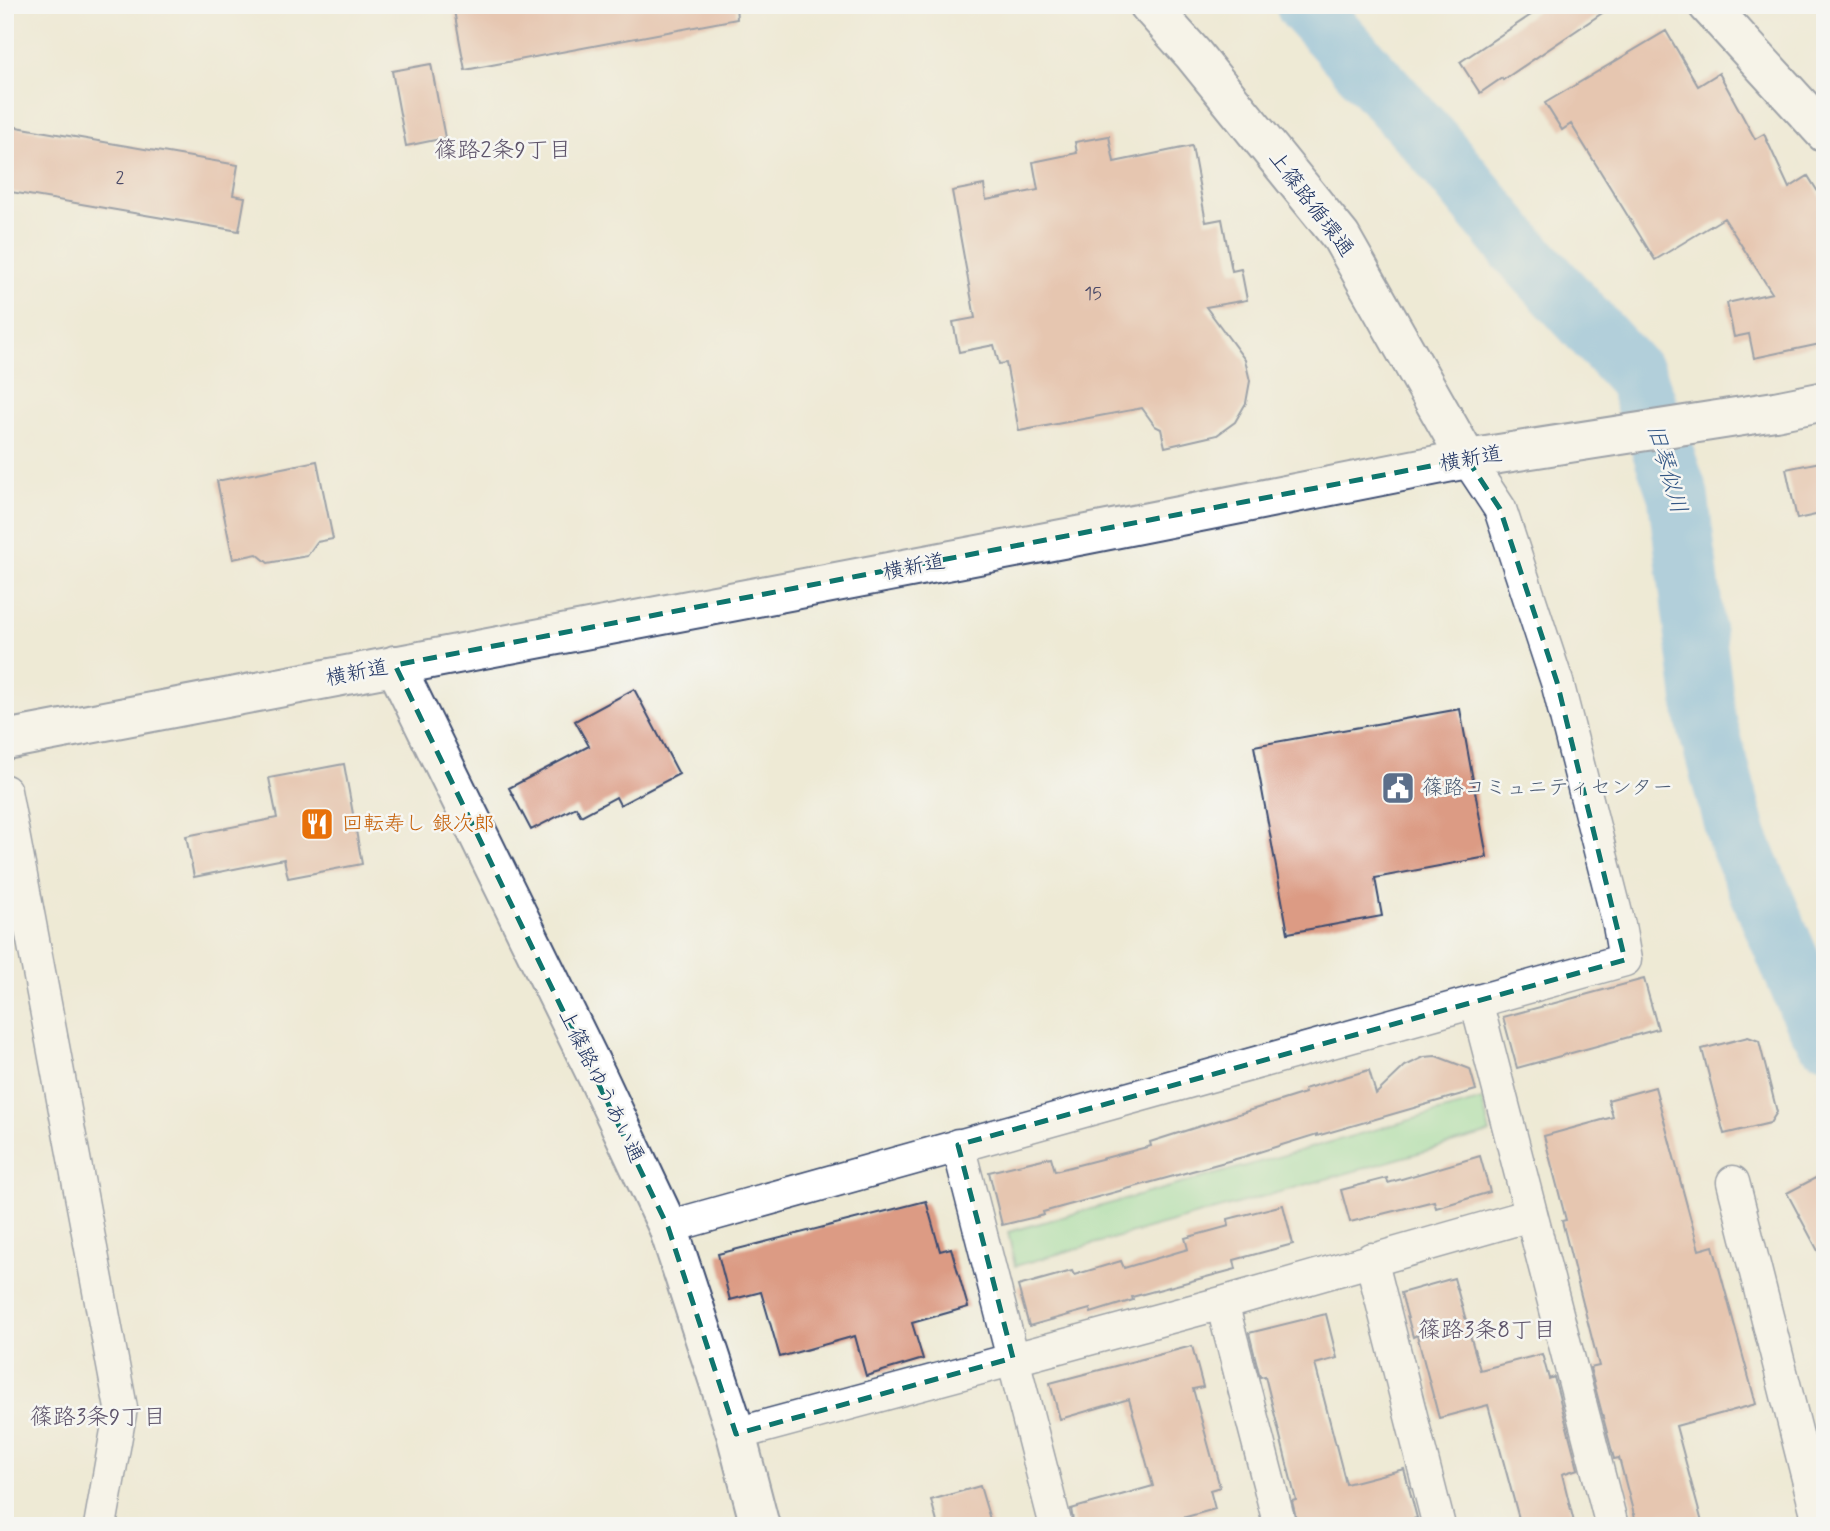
<svg xmlns="http://www.w3.org/2000/svg" width="1830" height="1531" font-family="Mynerve,'Klee One',sans-serif">
	<style>
		.green { fill: #8ddc9b; stroke: #54867c; stroke-width: 2 }
		.lines { fill: none; stroke-linecap: round; stroke-linejoin: round }
		.river { stroke: #69b0e0; stroke-width: 61 }
		.building { fill: #dc9b84 }
		.street-casing { stroke: #3b4b70; stroke-width: 35 }
		.secondary-casing { stroke: #3b4b70; stroke-width: 42 }
		.street { stroke: #fff; stroke-width: 32 }
		.secondary { stroke: #fff; stroke-width: 38 }
		.marked { fill: none; stroke: #0f766e; stroke-width: 5; stroke-dasharray: 14 9; stroke-linejoin: round }
		.labels { text-anchor: middle; dominant-baseline: central; stroke-width: 5; stroke-linejoin: round; paint-order: stroke }
		.number-label { font-size: 18px; fill: #4b4a68 }
		.street-label { font-size: 21px; fill: #1b2f5e; stroke: #f6f6f2 }
		.service-label { font-size: 21px; fill: #4e5e75; stroke: #f6f6f2; text-anchor: start }
		.food-label { font-size: 21px; fill: #c56008; stroke: #f6f6f2; text-anchor: start }
		.neighbourhood-label { font-size: 23px; fill: #5f556b; stroke: #f6f6f2 }
		.water-label { font-size: 23px; font-style: italic; fill: #325685; stroke: #f6f6f2 }
	</style>
	<rect width="100%" height="100%" fill="#f6f6f2"/>
	<filter id="ink" filterUnits="userSpaceOnUse"><feTurbulence type="fractalNoise" baseFrequency=".0143" numOctaves="2"/><feDisplacementMap in="SourceGraphic" scale="14" xChannelSelector="R" yChannelSelector="G"/><feConvolveMatrix kernelMatrix="1 2 1 2 8 2 1 2 1" color-interpolation-filters="sRGB"/></filter>
	<filter id="wash" filterUnits="userSpaceOnUse"><feTurbulence type="fractalNoise" baseFrequency=".00686" numOctaves="4" result="noise"/><feDisplacementMap in="SourceGraphic" scale="28" xChannelSelector="R" yChannelSelector="G"/><feGaussianBlur stdDeviation="1.57" result="paint"/><feColorMatrix in="noise" values="0 0 0 0 0 0 0 0 0 0 0 0 0 0 0 0 0 1.4 0 .05"/><feComposite in="paint" operator="in"/></filter>
	<g filter="url(#wash)">
		<rect width="100%" height="100%" fill="#eeead5"/>
		<path class="green" d="M1482,1100L1490,1133L1015,1266L1008,1232Z"/>
		<g class="lines">
			<path class="river" d="M1306,5L1434,146L1517,247L1637,378L1678,495L1706,720L1738,839L1811,1012L1825,1036"/>
		</g>
		<g id="blocks">
			<path class="building" d="M453,5H736L737,19L465,70Z
				M1546,5H1614L1503,80L1502,78L1480,93L1460,62Z
				M1666,31L1698,86L1719,73L1755,139L1764,134L1789,188L1808,176L1825,203V343L1754,358L1749,334L1734,337L1727,303L1772,293L1724,218L1655,260L1571,124L1562,130L1545,103Z
				M431,64L445,138L406,146L392,71Z
				M5,125L238,165L233,195L245,197L239,231L5,191Z
				M1109,136L1114,162L1192,146L1206,222L1222,219L1232,271L1241,269L1247,300L1206,307L1245,360L1250,381L1246,403L1235,422L1217,435L1165,447L1161,429L1155,426L1142,408L1019,431L1006,363L999,364L994,345L959,352L953,322L975,318L952,191L984,185L986,200L1038,190L1033,162L1077,153L1075,142Z
				M317,461L333,539L317,542L307,556L268,563L257,554L233,559L217,481Z
				M1825,461V513L1797,519L1786,469Z
				M634,689L679,774L620,805L616,797L581,816L576,807L531,830L509,788L589,746L575,721Z
				M1460,709L1487,857L1375,878L1382,916L1288,933L1254,746Z
				M344,764L362,864L288,878L284,859L194,877L186,836L277,818L269,778Z
				M1644,979L1658,1029L1517,1068L1503,1017Z
				M1748,1037L1759,1041L1777,1112L1770,1123L1724,1134L1702,1049Z
				M1436,1056L1470,1069L1476,1090L1317,1136V1134L1243,1157L1043,1212L1044,1215L1002,1225L989,1172L1051,1157L1055,1171L1151,1146L1150,1142L1305,1093L1304,1089L1369,1070L1376,1094L1405,1066L1424,1057Z
				M1655,1087L1699,1250L1713,1246L1756,1404L1676,1426L1703,1526H1637L1619,1458L1614,1459L1590,1368L1599,1366L1562,1221L1566,1220L1544,1136L1613,1117L1608,1100Z
				M1480,1156L1490,1192L1436,1208L1434,1201L1350,1222L1341,1190L1387,1178L1388,1183Z
				M1825,1173V1264L1787,1193Z
				M926,1201L940,1251L951,1248L968,1307L912,1323L923,1359L866,1376L855,1336L780,1357L761,1292L730,1300L718,1254Z
				M1283,1205L1293,1244L1234,1260L1236,1269L1132,1297L1133,1300L1091,1313L1090,1309L1029,1326L1018,1286L1072,1271L1074,1275L1121,1261L1124,1268L1188,1249L1185,1238L1229,1226L1228,1219Z
				M1454,1278L1480,1370L1542,1354L1549,1379L1554,1377L1578,1469L1562,1474L1575,1526H1521L1488,1405L1439,1418L1417,1335L1413,1337L1401,1293Z
				M1326,1314L1337,1358L1315,1364L1346,1484L1404,1469L1417,1518L1386,1526H1298L1292,1501L1296,1500L1265,1376L1260,1377L1249,1333Z
				M1192,1346L1203,1387L1193,1389L1220,1487L1210,1490L1215,1509L1168,1522L1167,1518L1139,1526H1074L1071,1509L1153,1486L1129,1399L1060,1419L1050,1383Z
				M980,1486L992,1526H938L931,1500Z"/>
		</g>
	</g>
	<g filter="url(#ink)">
		<use href="#blocks" fill-opacity="0" stroke="#3b4b70" stroke-width="2"/>
		<g class="lines">
			<defs>
				<path id="street" d="M5,791L121,1408L100,1526
					M1476,1001L1612,1526
					M958,1145L1056,1526
					M1733,1182L1820,1526
					M668,1227L1625,960L1619,925L1557,682L1500,509L1467,459
					M1371,1259L1439,1526
					M1222,1303L1280,1526
					M736,1434L1222,1303L1531,1215"/>
				<path id="secondary" d="M1149,5L1193,54L1341,237L1467,459
					M1708,5L1825,133
					M395,665L598,1078L668,1227L736,1434L760,1526
					M5,740L1083,535L1467,459L1775,411L1825,401"/>
			</defs>
			<use href="#street" class="street-casing"/>
			<use href="#secondary" class="secondary-casing"/>
			<use href="#street" class="street"/>
			<use href="#secondary" class="secondary"/>
		</g>
	</g>
	<path d="M0 0H1830V1531H0ZM1467,459L1500,509L1557,682L1625,960L958,1145L1013,1358L736,1434L668,1227L395,665Z" fill="#eeead5" fill-opacity=".55" fill-rule="evenodd"/>
	<path class="marked" d="M1467,459L1500,509L1557,682L1625,960L958,1145L1013,1358L736,1434L668,1227L395,665Z"/>
	<defs>
		<symbol id="civic-square" viewBox="-11 -11 22 22"><rect x="-9" y="-9" width="18" height="18" rx="4" fill="#5c6f8a" stroke="#f6f6f2"/><path d="M-.6-6.5H3V-4.5H.6V-3L4-1V1h2V6H-6V1h2V-1L-.6-3ZM-1.2 2.5V6h2.4V2.5Z" fill="#fff"/></symbol>
		<symbol id="restaurant-square" viewBox="-11 -11 22 22"><rect x="-9" y="-9" width="18" height="18" rx="4" fill="#e8710a" stroke="#f6f6f2"/><path d="M-5-6h1v4h1v-4h1v4h1v-4h1v5L-1.5 .5V6h-2V.5L-5-1ZM5-6V6H3V1.5H1.5Q1.5-4 5-6Z" fill="#fff"/></symbol>
	</defs>
	<g fill-rule="evenodd">
		<use href="#civic-square" x="1379" y="769" width="38" height="38"/>
		<use href="#restaurant-square" x="298" y="805" width="38" height="38"/>
	</g>
	<g class="labels">
		<g class="number-label">
			<text x="120" y="178">2</text>
			<text x="1093" y="294">15</text>
		</g>
		<g class="street-label">
			<text transform="translate(1311 204) rotate(53)">上篠路循環通</text>
			<text transform="translate(1471 459) rotate(-10)">横新道</text>
			<text transform="translate(914 567) rotate(-11)">横新道</text>
			<text transform="translate(357 673) rotate(-11)">横新道</text>
			<text transform="translate(601 1086) rotate(64)">上篠路ゆうあい通</text>
		</g>
		<g class="service-label">
			<text x="1422" y="788">篠路コミュニティセンター</text>
		</g>
		<g class="food-label">
			<text x="342" y="824">回転寿し 銀次郎</text>
		</g>
		<g class="neighbourhood-label">
			<text x="503" y="151">篠路2条9丁目</text>
			<text x="1487" y="1331">篠路3条8丁目</text>
			<text x="98" y="1418">篠路3条9丁目</text>
		</g>
		<g class="water-label">
			<text transform="translate(1666 469) rotate(74)">旧琴似川</text>
		</g>
	</g>
	<rect width="1830" height="1531" fill="none" stroke="#f6f6f2" stroke-width="28"/>
</svg>
